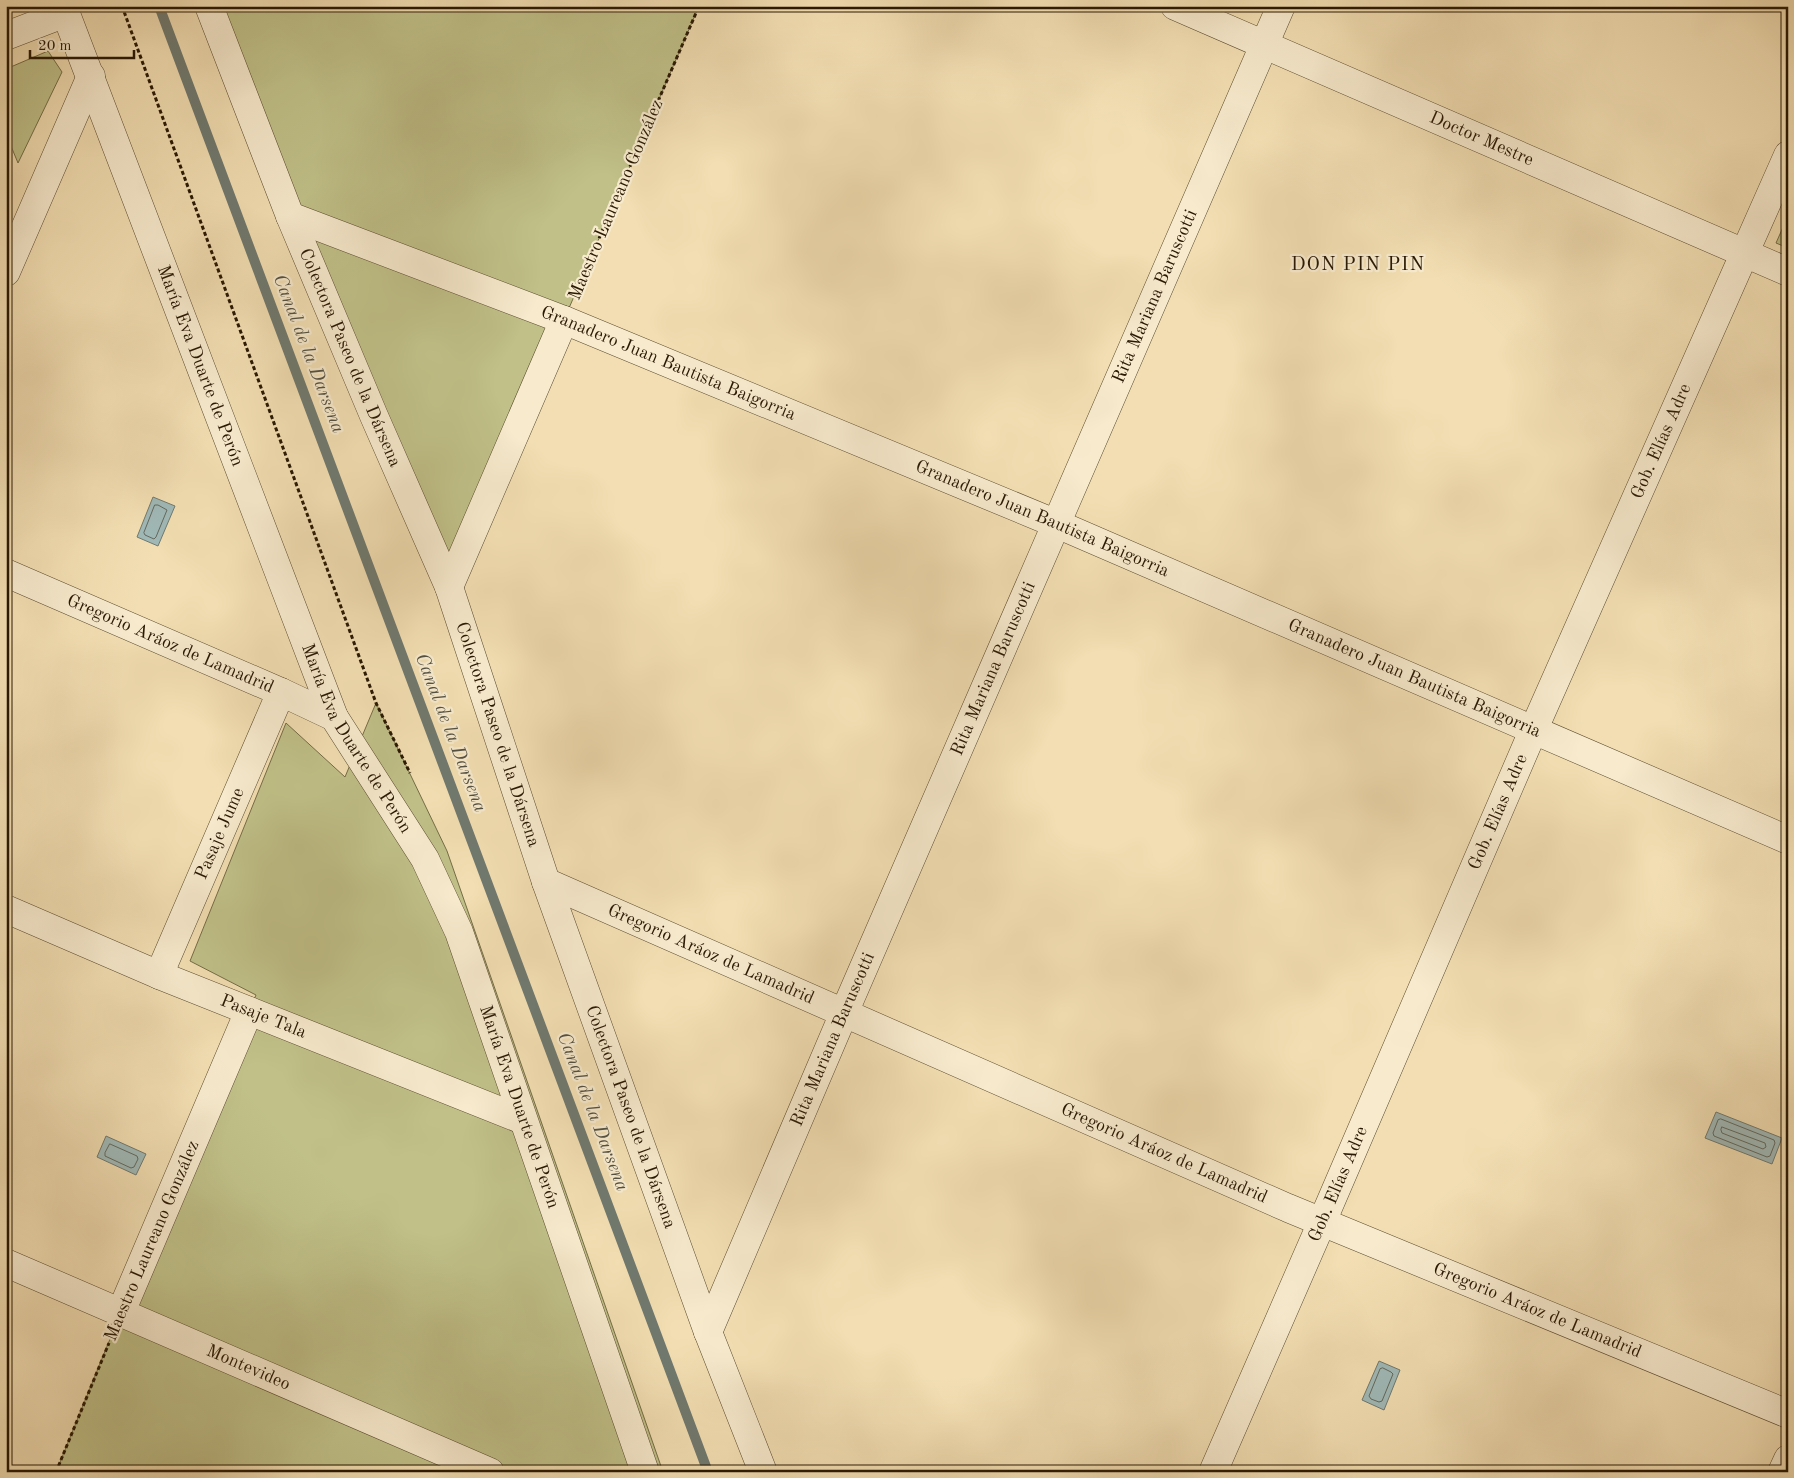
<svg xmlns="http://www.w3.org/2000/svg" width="1794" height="1478" font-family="'Old Standard TT',serif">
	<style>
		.green { fill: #c0c088; stroke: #746c46 }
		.water { fill: #a0b9b7; stroke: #70796f }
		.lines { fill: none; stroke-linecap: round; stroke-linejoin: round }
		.shore { stroke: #64685d; stroke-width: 1 }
		.stream { stroke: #70796f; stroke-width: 10 }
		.minor-casing { stroke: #5b4a2f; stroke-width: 29 }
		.path { stroke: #291803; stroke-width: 3; stroke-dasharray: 4 2.5; stroke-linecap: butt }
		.minor { stroke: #f7eacd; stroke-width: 28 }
		.labels { text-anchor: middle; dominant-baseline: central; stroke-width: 4.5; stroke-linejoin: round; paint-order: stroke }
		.street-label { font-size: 18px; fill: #291803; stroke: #f7eacd }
		.neighbourhood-label { font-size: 19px; letter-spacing: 1px; fill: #291803; stroke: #f7eacd }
		.water-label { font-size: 19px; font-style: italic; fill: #535042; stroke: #f7eacd }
	</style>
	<rect width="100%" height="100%" fill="#f2deb2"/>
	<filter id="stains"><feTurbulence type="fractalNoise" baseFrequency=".004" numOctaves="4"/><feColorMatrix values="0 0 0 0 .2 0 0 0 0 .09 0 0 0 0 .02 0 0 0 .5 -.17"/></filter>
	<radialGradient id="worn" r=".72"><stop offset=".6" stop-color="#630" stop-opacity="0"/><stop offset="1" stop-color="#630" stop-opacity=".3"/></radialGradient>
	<path class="green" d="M209,6H699L449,587Z
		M48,51L62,72L18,163L6,134V69Z
		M1788,216V248L1776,243Z
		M376,703L447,851L663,1472H56L121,1312L256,995L190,961L286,723L345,777Z"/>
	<path class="water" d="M153,497L175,506L158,546L137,537Z
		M1716,1112L1782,1138L1772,1164L1705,1138Z
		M106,1136L146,1154L136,1175L97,1157Z
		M1379,1361L1400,1370L1384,1410L1362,1400Z"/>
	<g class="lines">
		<path class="shore" d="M155,505H158L167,510L156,537L154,539L145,535L144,533Z
			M1721,1119L1774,1140L1775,1143L1770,1156L1767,1157L1714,1136L1713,1133L1718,1120Z
			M1722,1127L1765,1143L1766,1147L1763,1149L1722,1133L1721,1130Z
			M110,1144L137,1156L138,1159L134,1167L131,1168L105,1156V1153Z
			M1383,1368L1391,1372L1393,1374L1382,1401L1379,1402L1371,1399L1369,1396L1380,1369Z"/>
		<path class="stream" d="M159,6L708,1472"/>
		<defs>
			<g id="minor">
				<path id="s1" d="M63,6L334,717L425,859L459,932L645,1472"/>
				<path id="s2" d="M209,6L290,216L374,416L449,587L546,882L708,1332L763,1472"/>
				<path id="s3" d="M1175,6L1788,272"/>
				<path d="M6,36L66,13"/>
				<path id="s4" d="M290,216L564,320L1057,524L1788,840"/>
				<path d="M6,272L91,76"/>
				<path id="s5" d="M6,573L281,692L334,717"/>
				<path d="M449,587L564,320"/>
				<path id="s6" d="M546,882L1288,1208L1788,1414"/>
				<path id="s7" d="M6,909L159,975L523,1120"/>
				<path id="s8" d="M159,975L281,692"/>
				<path id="s9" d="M6,1263L490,1472"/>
				<path d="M121,1312L249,1011"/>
				<path id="s10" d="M708,1332L844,1013L1281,6"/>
				<path id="s11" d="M1213,1472L1322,1222L1533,731L1788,155"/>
				<path d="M1782,1472L1788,1459"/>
			</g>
		</defs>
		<use href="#minor" class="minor-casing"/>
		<path class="path" d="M122,6L376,703L410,773
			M576,292L699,6
			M56,1472L109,1343"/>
		<use href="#minor" class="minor"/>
	</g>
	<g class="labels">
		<g class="street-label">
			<text stroke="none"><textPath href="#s3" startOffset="334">Doctor Mestre</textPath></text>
			<text transform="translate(616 200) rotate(-67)">Maestro Laureano González</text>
			<text stroke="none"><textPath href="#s10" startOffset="1128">Rita Mariana Baruscotti</textPath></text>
			<text stroke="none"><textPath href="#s2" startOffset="379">Colectora Paseo de la Dársena</textPath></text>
			<text stroke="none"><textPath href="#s4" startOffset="406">Granadero Juan Bautista Baigorria</textPath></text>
			<text stroke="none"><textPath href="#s1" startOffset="385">María Eva Duarte de Perón</textPath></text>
			<text stroke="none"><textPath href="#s11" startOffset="1124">Gob. Elías Adre</textPath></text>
			<text stroke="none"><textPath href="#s4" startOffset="811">Granadero Juan Bautista Baigorria</textPath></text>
			<text stroke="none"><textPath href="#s5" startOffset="179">Gregorio Aráoz de Lamadrid</textPath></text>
			<text stroke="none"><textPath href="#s10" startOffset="722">Rita Mariana Baruscotti</textPath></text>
			<text stroke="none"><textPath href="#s4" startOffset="1216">Granadero Juan Bautista Baigorria</textPath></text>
			<text stroke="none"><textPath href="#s2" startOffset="784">Colectora Paseo de la Dársena</textPath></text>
			<text stroke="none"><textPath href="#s1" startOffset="790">María Eva Duarte de Perón</textPath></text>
			<text stroke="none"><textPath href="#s11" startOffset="719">Gob. Elías Adre</textPath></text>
			<text stroke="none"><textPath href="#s8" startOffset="154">Pasaje Jume</textPath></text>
			<text stroke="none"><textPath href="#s6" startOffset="180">Gregorio Aráoz de Lamadrid</textPath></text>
			<text stroke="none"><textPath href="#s7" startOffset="279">Pasaje Tala</textPath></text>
			<text stroke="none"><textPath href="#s10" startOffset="318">Rita Mariana Baruscotti</textPath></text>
			<text stroke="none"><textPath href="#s1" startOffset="1195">María Eva Duarte de Perón</textPath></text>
			<text stroke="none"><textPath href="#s2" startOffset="1189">Colectora Paseo de la Dársena</textPath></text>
			<text stroke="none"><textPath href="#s6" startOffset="675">Gregorio Aráoz de Lamadrid</textPath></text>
			<text stroke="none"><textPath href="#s11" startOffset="314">Gob. Elías Adre</textPath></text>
			<text transform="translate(152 1241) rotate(-67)">Maestro Laureano González</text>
			<text stroke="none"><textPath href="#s6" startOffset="1080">Gregorio Aráoz de Lamadrid</textPath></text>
			<text stroke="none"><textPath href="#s9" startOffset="264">Montevideo</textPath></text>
		</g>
		<g class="neighbourhood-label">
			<text x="1358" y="265">DON PIN PIN</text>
		</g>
		<g class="water-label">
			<text transform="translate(308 354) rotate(69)">Canal de la Darsena</text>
			<text transform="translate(450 733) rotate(69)">Canal de la Darsena</text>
			<text transform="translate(592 1112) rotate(69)">Canal de la Darsena</text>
		</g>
	</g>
	<rect width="1794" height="1478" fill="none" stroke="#f2deb2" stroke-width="25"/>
	<rect x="8" y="8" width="1779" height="1463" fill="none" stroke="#291803" stroke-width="2.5"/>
	<rect x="12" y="12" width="1769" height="1453" fill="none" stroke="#291803"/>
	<path d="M30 50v8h104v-8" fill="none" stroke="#291803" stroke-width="2.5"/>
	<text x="38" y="50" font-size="15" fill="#291803" stroke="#f7eacd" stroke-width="4" paint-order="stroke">20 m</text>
	<rect width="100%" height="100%" filter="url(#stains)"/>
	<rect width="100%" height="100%" fill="url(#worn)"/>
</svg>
